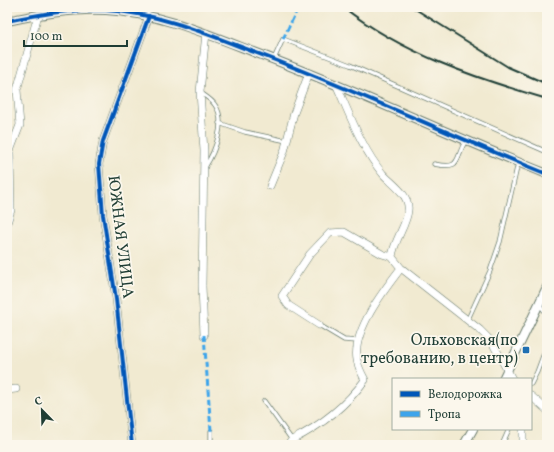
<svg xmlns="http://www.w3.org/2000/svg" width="554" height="452" font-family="Vollkorn,serif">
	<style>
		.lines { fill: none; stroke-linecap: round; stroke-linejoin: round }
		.service-casing { stroke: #687a6b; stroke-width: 5 }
		.minor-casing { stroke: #687a6b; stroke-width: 8 }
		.tertiary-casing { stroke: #687a6b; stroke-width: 10 }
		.service { stroke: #fff; stroke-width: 3.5 }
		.minor { stroke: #fff; stroke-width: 7 }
		.tertiary { stroke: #fff; stroke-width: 8 }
		.rail { stroke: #1f3d34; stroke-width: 2 }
		.quiet { stroke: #3da4eb; stroke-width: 3; stroke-dasharray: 6 3; stroke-linecap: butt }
		.cycleway-casing { stroke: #fbf7ec; stroke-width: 6 }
		.cycleway { stroke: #0057b8; stroke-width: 4 }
		.poi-dot { fill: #1f6fb2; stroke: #fbf7ec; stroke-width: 1.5 }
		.labels { text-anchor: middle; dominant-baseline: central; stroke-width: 3.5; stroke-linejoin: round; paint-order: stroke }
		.street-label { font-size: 16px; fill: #1f3d34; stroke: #fbf7ec }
		.poi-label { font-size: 16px; fill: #1f3d34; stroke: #fbf7ec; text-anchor: end }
	</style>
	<rect width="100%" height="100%" fill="#fbf7ec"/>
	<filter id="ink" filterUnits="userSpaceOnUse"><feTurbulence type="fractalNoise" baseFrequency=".025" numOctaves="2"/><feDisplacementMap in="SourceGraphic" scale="8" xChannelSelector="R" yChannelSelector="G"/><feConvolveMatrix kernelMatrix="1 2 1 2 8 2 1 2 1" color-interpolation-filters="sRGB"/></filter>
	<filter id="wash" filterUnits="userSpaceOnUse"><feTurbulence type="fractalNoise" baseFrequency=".012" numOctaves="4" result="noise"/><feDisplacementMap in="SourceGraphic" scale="16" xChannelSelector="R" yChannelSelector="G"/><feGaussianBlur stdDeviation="0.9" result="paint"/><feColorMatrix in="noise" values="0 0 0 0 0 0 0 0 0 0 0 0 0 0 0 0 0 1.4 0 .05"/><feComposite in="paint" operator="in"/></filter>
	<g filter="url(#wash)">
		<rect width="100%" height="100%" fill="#f1ead1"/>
	</g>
	<g filter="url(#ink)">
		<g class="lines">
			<defs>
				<path id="service" d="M274,59L283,39L350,65L547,152
					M201,93C205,96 212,100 215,105C227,121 215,152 205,167
					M219,123L245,132L287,141
					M434,164C463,170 454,159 466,140
					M539,304L547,314
					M468,319L490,271L500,242L518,163
					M319,325L344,340L357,341
					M531,384L537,372L547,345
					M264,401L292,440
					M211,431V445
					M502,445L509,429"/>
				<path id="minor" d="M336,84C349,113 362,149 383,174C392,184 410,195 408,210C407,225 394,240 392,257L401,268L480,330L492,342L512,379
					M270,186L284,152L294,113L309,73
					M7,223L11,210L10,151L20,125L17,90L38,15
					M319,325L288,305L282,296L310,254L330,233L344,232L382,254L392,257
					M204,335L202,286L204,151L200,92L206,33
					M7,390L16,389
					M531,396L547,410
					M132,445L116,299L103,215L99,164L103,141L149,16
					M288,445L292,440C322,425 345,407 365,380C362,374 358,367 357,360C352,331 384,290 401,268
					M523,445V429"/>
				<path id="tertiary" d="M7,21C39,14 73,8 106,10C158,13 205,33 254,52C353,89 449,135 547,174
					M503,379L547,287
					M464,445L473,429"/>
			</defs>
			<use href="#service" class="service-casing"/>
			<use href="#minor" class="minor-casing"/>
			<use href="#tertiary" class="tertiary-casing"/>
			<use href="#service" class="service"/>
			<use href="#minor" class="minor"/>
			<use href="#tertiary" class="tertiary"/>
			<path class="rail" d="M343,7C403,54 475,78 547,99
				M412,7L508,67L547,84"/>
			<path class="quiet" d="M283,39L298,8L300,7
				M204,335L211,431"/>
			<defs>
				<path id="cycleway" d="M7,21C39,14 73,8 106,10C158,13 205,33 254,52C353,89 449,135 547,174
					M132,445L116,299L103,215L99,164L103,141L149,16"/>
			</defs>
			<use href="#cycleway" class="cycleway-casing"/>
			<use href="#cycleway" class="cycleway"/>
		</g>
	</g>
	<rect class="poi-dot" x="522" y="346" width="8" height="8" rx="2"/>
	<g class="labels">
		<g class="street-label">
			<text transform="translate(120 237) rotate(83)">ЮЖНАЯ УЛИЦА</text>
		</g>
		<g class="poi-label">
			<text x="518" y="341">Ольховская(по<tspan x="518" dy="18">требованию, в центр)</tspan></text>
		</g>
	</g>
	<rect width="554" height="452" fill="none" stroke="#fbf7ec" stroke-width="24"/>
	<rect x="392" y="378" width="140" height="52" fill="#fbf7ec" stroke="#a3ada2"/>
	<rect x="400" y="391" width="20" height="6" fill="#0057b8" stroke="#a3ada2"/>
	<text x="428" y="398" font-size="12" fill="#1f3d34">Велодорожка</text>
	<rect x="400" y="411" width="20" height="6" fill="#3da4eb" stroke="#a3ada2"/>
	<text x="428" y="418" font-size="12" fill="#1f3d34">Тропа</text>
	<g transform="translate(42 410) rotate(337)" stroke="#fbf7ec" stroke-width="3" paint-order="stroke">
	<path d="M0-3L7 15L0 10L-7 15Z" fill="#1f3d34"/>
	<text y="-6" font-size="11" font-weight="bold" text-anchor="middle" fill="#1f3d34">С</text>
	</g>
	<path d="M24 40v6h103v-6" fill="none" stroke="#1f3d34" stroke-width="2"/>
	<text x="30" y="40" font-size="12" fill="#1f3d34" stroke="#fbf7ec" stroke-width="3" paint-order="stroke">100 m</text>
</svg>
